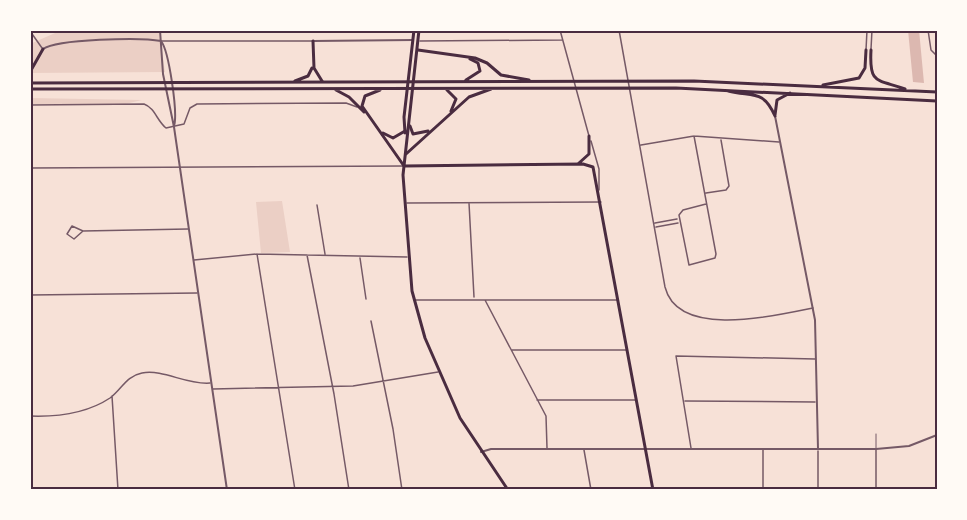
<svg xmlns="http://www.w3.org/2000/svg" width="967" height="520" font-family="'Fira Sans Condensed',sans-serif">
	<style>
		.green { fill: #ebcfc5 }
		.water { fill: #dcb8b0 }
		.lines { fill: none; stroke-linecap: round; stroke-linejoin: round }
		.service { stroke: #755966; stroke-width: 1 }
		.minor { stroke: #755966; stroke-width: 1.5 }
		.tertiary { stroke: #755966; stroke-width: 2 }
		.primary { stroke: #4a2c40; stroke-width: 3 }
		.trunk { stroke: #4a2c40; stroke-width: 3 }
		.neatline { fill: none; stroke: #4a2c40; stroke-width: 2 }
	</style>
	<rect width="100%" height="100%" fill="#f7e1d7"/>
	<path class="green" d="M62,30H159L165,72L30,73V44Z
		M30,98L142,100L125,104H30Z
		M282,201L290,252L261,253L256,202Z"/>
	<path class="water" d="M908,30H919L924,83L913,82Z"/>
	<g class="lines">
		<path class="service" d="M876,448V434"/>
		<path class="minor" d="M560,30L589,136
			M619,30L665,287C678,339 774,316 813,308
			M928,30L931,50L937,56
			M30,31L42,48
			M161,41H312
			M420,41L562,40
			M871,49L872,30
			M866,50L867,30
			M30,105L144,104C155,108 157,121 166,128L184,124L190,108L197,104L346,103L357,107
			M694,136L716,254L715,258L689,265L679,215L683,210L706,204
			M591,141L599,169V190
			M641,145L694,136L779,142
			M30,168L404,166
			M706,193L726,190L729,186L721,140
			M407,203L601,202
			M469,203L474,297
			M317,205L325,254
			M655,223L677,219
			M656,227L678,223
			M83,231L74,239L67,234L72,226L83,231L188,229
			M257,254L295,490
			M307,255L334,394L349,490
			M360,258L366,299
			M194,260L257,254L407,257
			M30,295L197,293
			M416,300H618
			M485,300L546,416L547,448
			M371,321L393,429L402,490
			M512,350H627
			M213,389L353,386L438,372
			M112,396L118,490
			M537,400H636
			M685,401L815,402
			M30,416C58,417 86,414 110,398C122,389 126,376 142,373C164,369 186,385 210,383
			M691,448L676,356L815,359
			M584,450L591,490
			M818,451V490
			M763,490V450
			M876,490V449"/>
		<path class="tertiary" d="M160,30L163,74L174,127L227,490
			M161,41C169,51 178,113 174,126
			M313,41L413,40
			M43,49C57,39 141,37 161,41
			M775,116L815,320L818,449
			M481,452L491,449H876L909,446L937,435"/>
		<path class="primary" d="M419,30L403,175L412,291L425,338L460,418L508,490
			M405,133L404,117L414,30
			M579,163L589,154V136
			M404,166L583,164L593,167L653,490"/>
		<path class="trunk" d="M313,41L314,68L322,81
			M418,50L475,58L487,63L501,75L529,80
			M871,50C869,85 877,79 905,89
			M30,72L43,49
			M466,80L480,71L478,63L470,59
			M295,81L308,76L312,68
			M30,83L694,81L937,92
			M823,85L859,78L865,68L866,50
			M30,89L676,88L937,101
			M336,90L349,97L364,112
			M380,90L365,96L362,106L404,166
			M447,90L456,99L451,111
			M728,91C753,97 763,89 775,116
			M775,115L777,100L790,93
			M410,126L413,134L428,131
			M383,133L393,138L405,131
			M406,154L469,97L491,89"/>
	</g>
	<rect width="967" height="520" fill="none" stroke="#fffaf5" stroke-width="63"/>
	<rect x="32" y="32" width="904" height="456" class="neatline"/>
</svg>
